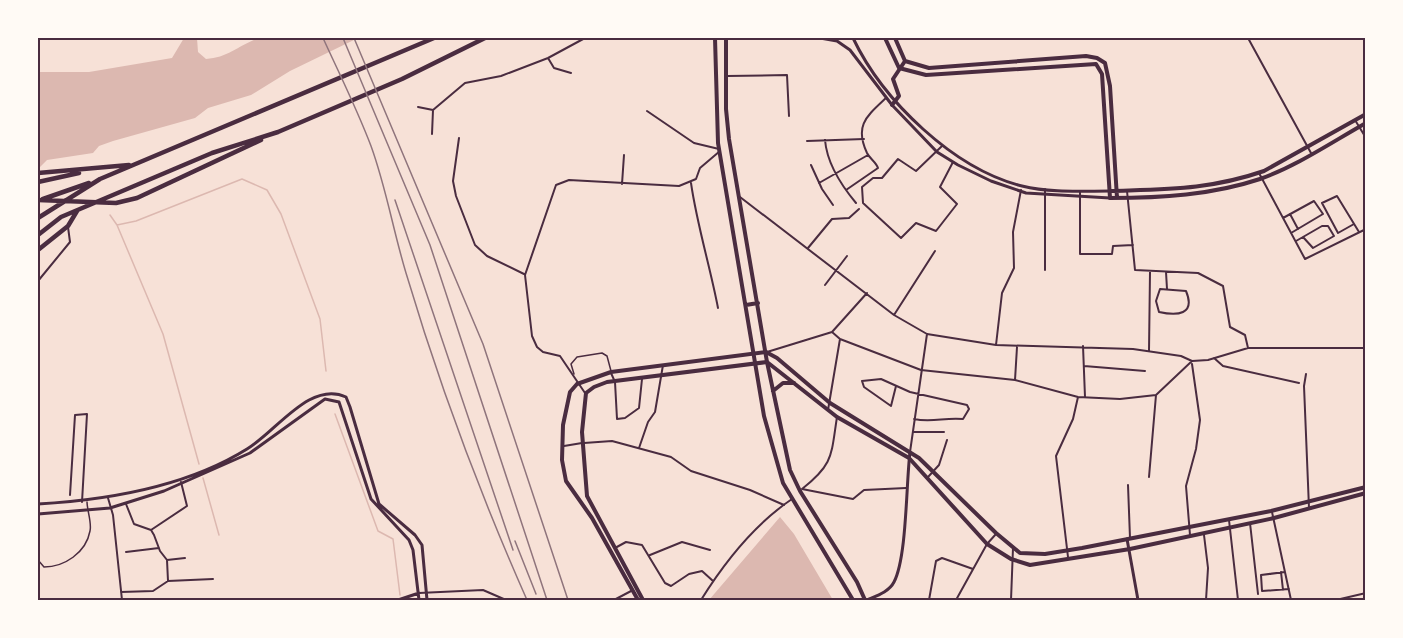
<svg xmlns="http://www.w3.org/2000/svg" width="1403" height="638" font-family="'Exo 2',sans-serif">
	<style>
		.water { fill: #dcb8b0 }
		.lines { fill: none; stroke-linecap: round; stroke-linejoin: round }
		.stream { stroke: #dcb8b0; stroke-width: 1.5 }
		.service { stroke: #4a2c40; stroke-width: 1.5 }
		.pedestrian { stroke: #4a2c40; stroke-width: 2 }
		.minor { stroke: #4a2c40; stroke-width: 2 }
		.tertiary { stroke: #4a2c40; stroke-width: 3 }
		.secondary { stroke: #4a2c40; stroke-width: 4 }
		.primary { stroke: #4a2c40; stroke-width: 4 }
		.motorway { stroke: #4a2c40; stroke-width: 4.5 }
		.rail { stroke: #8f747c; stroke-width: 1.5 }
		.neatline { fill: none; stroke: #4a2c40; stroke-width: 2 }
	</style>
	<rect width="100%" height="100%" fill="#f7e1d7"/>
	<path class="water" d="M184,38H197L198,52L206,59C228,58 239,45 259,38C275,33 337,37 358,38L290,71L251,95L208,108L195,118L113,141L99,146L93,153L47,160L38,169V72H89L172,58Z
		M780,517L794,534L833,600H709Z"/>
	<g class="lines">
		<path class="stream" d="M110,215L117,225L136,221L242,179L267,190L281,214L320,319L326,371
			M117,225L163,334L199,464
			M335,414L378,531L393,539L400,595
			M203,478L219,535"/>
		<path class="service" d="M574,374L571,364L577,357L602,353L607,356L611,371
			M38,560L44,567C64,567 86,553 90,531C92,523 87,510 87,502"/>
		<path class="pedestrian" d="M564,446L582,443"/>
		<path class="minor" d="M1248,38L1311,153
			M548,58L554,68L571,73
			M727,76L787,75L789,116
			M418,107L433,110L465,83L501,76L548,58L585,38
			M647,111L694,143L719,149
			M1355,120L1366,138
			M432,134L433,110
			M459,138L453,181L456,196L475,245L487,256L524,274
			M825,140C827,164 841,185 856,203
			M807,141L864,139
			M942,146L916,171L898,159L882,178H873L862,187L863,203L901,238L916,223L936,231L957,204L940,187L953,162
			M811,165L822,189L833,205
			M1259,173L1305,259L1366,229
			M691,183C697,225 710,266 718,308
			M819,183L868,155
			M622,184L624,155
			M1045,189V270
			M846,190L878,168C876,162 870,159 867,153C854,125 867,116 886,98
			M1080,191V254H1112L1113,246L1133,245
			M1127,191L1135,270L1198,273L1223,286L1230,327L1245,335L1248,348
			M740,197L894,315L927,334L996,345L1133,349L1181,356L1192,361L1208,360L1248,348H1366
			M1290,214L1298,229
			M1283,218L1314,201L1323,214L1291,233
			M1354,224L1338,233L1322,203L1337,196L1359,232
			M1296,241L1303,237L1322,226H1328L1334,236L1313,248L1303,237
			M808,248L832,219L849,218L859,209
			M1166,272L1167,289
			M38,281L70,242L68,227
			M825,285L847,256
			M1160,289L1186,291C1196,315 1177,316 1159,312L1156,301Z
			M894,315L935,251
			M832,332L840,339L921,370L1015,380L1078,397L1120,399L1156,395L1192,361
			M996,345L1002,293L1014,268L1013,232L1021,190
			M1083,346L1085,397
			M1149,351L1150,272
			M767,352L832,332L867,293
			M1214,358L1223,366L1299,383
			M1084,366L1145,371
			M611,373L615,382L617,419L625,418L639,408L642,379
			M1306,374L1304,386L1309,508
			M1015,380L1017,347
			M896,386L891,406L864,387L862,381L881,379L910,392L967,405L969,409L963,419C945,417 932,423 914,419
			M585,393L560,356L543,352L537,347L532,336L525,275L556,185L569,180L679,186L696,179L700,168L720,151
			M828,410L840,339
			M913,432H944
			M584,443L612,441L671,457L691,471L750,490L784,505
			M639,448L648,422L655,412L663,365
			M910,452L927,334
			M928,477L939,465L947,440
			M1149,477L1156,395
			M1128,485L1130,538
			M802,489L853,499L864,490L906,488
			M802,489C834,464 831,455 837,417
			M70,495L75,415L87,414L82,502
			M108,498L113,515L122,600
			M1272,512L1291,600
			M1229,520L1238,600
			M1250,523L1258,594
			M151,530L187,506L181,482
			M1190,535L1186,486L1196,449L1200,420L1192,364
			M1204,535L1208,568L1206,600
			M615,548L626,542L642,545L665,583L671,586L689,574L702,571L713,581
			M126,552L159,548
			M650,555L682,542L710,550
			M1068,557L1056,456L1073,419L1078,397
			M167,560L185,558
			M1281,572L1283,590
			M1285,572L1261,575L1262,591L1289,589
			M168,581L213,579
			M121,592L153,591L168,581L167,560L160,551L154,535L151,530L134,524L126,504
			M419,593L483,590L506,600
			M614,600L633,590
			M701,600C724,563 755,524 792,499
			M929,600L936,561L942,558L973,569
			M956,600L987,544L996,534
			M1011,600L1013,548
			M1274,600L1291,599
			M1336,600L1366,593"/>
		<path class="tertiary" d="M820,38L837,41L850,50L892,105L937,152L958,165L991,181L1026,193L1110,198
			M853,38C883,101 954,169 1022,186C1050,193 1081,191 1110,191
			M38,504C108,500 186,487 247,449C276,432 310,380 346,397L350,407L379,504L415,535L422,545L427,600
			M38,514L110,508L164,491L250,453L325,399L339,402L371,499L409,540L413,550L419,600
			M1127,539L1138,600
			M398,600L419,593
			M867,600C876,596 889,592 894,582C907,557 906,484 910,452"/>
		<path class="secondary" d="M885,38L899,68L926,75L1096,64L1102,74L1110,198C1161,198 1212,195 1260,179C1297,166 1332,142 1366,123
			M895,38L905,61L929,68L1086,56L1097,58L1105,63L1110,86L1117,198
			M892,105L899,96L893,79L905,61
			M1110,191C1167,189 1209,190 1264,171L1366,114
			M638,600L592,518L566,481L562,460L563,425L570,392L577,384L611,372L766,352L777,358L830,403L919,458L996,533L1020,553L1045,554L1082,548L1271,511L1366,487
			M643,600L587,496L582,432L586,393L594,387L607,382L767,362L837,417L909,458L987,544L1011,559L1030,565L1130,549L1274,518L1366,493"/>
		<path class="primary" d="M715,38L718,143L764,416L783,483L853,600
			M726,38V109L729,139L767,362L790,470L800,491L857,582L865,600
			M746,305L758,303
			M773,391L783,383H794"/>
		<path class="motorway" d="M38,173L129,165
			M38,182L79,173
			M43,199L89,183
			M38,200L116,203L137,198L261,140
			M38,218L100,179L434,38
			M38,235L61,217L212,153L278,132L402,79L485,38
			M38,250L68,226L77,211"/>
		<path class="rail" d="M323,38C339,73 357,109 371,146C386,187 393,230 406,273C439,384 480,494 527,600
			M343,38L430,245L547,600
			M354,38L483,344L568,600
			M395,200L513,550
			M515,541L536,594"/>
	</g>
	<rect width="1403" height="638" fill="none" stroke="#fffaf5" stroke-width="78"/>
	<rect x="39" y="39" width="1325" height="560" class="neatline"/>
</svg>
